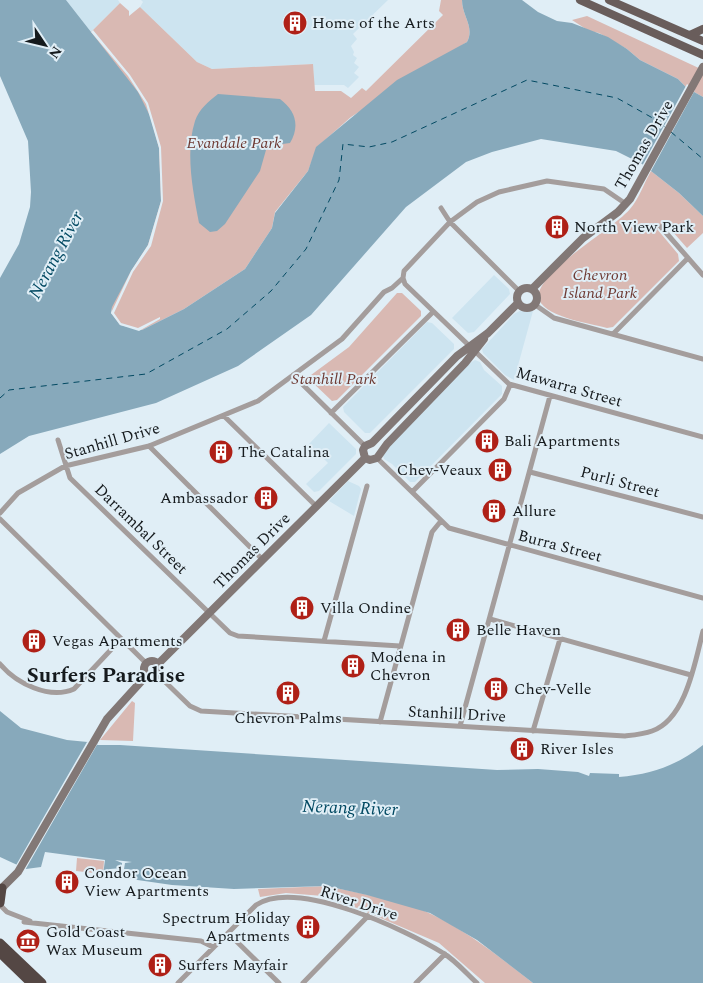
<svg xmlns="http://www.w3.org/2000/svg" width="703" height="983" font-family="Spectral,serif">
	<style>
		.built { fill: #cde4f0 }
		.green { fill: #d9b9b3 }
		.water { fill: #87a9bb }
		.pier { fill: #e0eef6 }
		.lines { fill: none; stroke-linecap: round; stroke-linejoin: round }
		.ferry { stroke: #024962; stroke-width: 1; stroke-dasharray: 6 5; stroke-linecap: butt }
		.street { stroke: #a49d9c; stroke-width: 5 }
		.secondary { stroke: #827876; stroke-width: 8 }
		.primary { stroke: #695d5b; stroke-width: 8 }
		.highway { stroke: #544744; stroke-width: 9 }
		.labels { text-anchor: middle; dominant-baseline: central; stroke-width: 4; stroke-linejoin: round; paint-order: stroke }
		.poi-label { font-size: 16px; fill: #151a1d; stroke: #e0eef6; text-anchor: start }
		.park-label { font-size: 16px; font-style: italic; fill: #6e3a33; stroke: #e0eef6 }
		.street-label { font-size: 16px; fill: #151a1d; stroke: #e0eef6 }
		.water-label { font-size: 18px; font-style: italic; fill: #024962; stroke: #e0eef6 }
		.district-label { font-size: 21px; font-weight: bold; fill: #151a1d; stroke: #e0eef6 }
	</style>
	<rect width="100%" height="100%" fill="#e0eef6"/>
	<path class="built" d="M66,0H118L120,3L91,32Z
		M141,0H388L353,34L357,39L351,46L354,52L353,55L357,58L354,63L359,67L354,73L359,77L348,88L344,85H314L313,64L212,69L197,62L140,7L143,2Z
		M494,275L509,289L510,294L474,332L468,333L452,318Z
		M525,308L533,311L514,380L505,375L483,353L482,349L514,314Z
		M427,322L432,323L454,344V349L370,433H365L344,412L343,407Z
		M475,360L480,362L484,370L502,386V394L415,482H410L392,464L384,459L382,453L467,365Z
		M329,423L356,449V454L319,491L314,492L306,484L328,463L309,444Z
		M348,481L359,486L361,489L354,516L329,501Z"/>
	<path class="green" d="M441,0H462C462,16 475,27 467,42L351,117L317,147L308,171L275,212L272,228L245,269L184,309L142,330L120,325L112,316L91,32L120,3L129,11V16L140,7L197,62L212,69L313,64L315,91H341L351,98L362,88L366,91L443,15L439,11Z
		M587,16L703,70V97L687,88L678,79L640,60L627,49L599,33L589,31L572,20Z
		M651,171L679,193L703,216V233L687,248L665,223L657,229L678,254L679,261L613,327L607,328C589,323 541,317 538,296C543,267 611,231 630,209C639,199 644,183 651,171Z
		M397,293H402L421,311V316L337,400L332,401L311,381V375L349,347Z
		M132,701L135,703L133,741L100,740Z
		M77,858L104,861L103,874L76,871Z
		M327,886C358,893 404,901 431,914C469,932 501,958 533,983H485L439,943L357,908L323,896L286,893L260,897L258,889Z"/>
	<path class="water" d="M0,0H66L138,92L150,116L159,148L161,201L148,245L131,271L112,307L111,313L120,325L142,330L184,309L245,269L272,228L275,213L308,171L316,147L397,80L467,42C475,27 462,16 462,0H522L538,12L557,21L572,23L608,37L627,49L640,60L678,79L687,88L703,97V216L679,193L642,164L616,151L541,139L492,152L466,162L406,207L311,315L238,366L156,403L29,436L0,454V278L19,244L30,207L31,192L28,141L0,76Z
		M218,94L280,99C296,111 300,126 290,143L275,145L266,150L260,171L225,224L217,231L210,232L199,223C193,192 185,152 195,121C199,109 209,101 218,94Z
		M0,711L21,728L67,740L98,743L97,745H120L497,770L538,769L578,772L589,776L590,773L619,774V777C653,774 677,765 703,745V983H533L477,940L430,913L367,895L327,886L234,889L172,885L103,875L105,860L45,852L41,867L26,869L0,857Z"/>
	<path class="pier" d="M93,30L130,75L148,103L161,147L163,201L151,246L133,272L114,313L121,323L138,328L160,317V319L139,331L120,325L111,313L131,271L148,245L161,201L159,148L146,104L128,76L91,32Z
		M687,84L695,90L651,171L642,166Z
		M87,742L98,743L24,872L15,867Z
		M115,860L132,862L125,863L124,869L134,870L126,872L136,873V878L109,876L110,869L122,868V863Z"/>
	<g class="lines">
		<path class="ferry" d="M671,132L703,159
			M0,398L9,390L146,374L227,329L271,291L306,249L339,180L343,144L369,147L392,142L527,80L617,98L658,121L666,128"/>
		<path class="street" d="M626,204L604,189L547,181L499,192L477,202L450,222L404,271L403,278L405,284L509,384L703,437
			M441,208L450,222L519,291
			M661,227L703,275
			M534,304L554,318L703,359
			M613,334L688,258
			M293,375L365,446
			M331,413L433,312
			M224,416L316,506
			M58,440L70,478L230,633L238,636L400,646
			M149,446L262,559
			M377,458L449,528L703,598
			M530,472L703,517
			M412,492L504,399L510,385
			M0,513L18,493L65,466L149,446L258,401L342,339L384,292L392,288L403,278
			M0,519L147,664
			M490,619L691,675
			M324,641L367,486
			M0,664C16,683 49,700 74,689L121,639
			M158,675L190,706L201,711L625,736C634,735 644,734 652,731C686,719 695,662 703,631
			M380,722L429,543L432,532L441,521
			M460,726L550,396
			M533,731L560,639
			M0,905L7,912L30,921
			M24,922L201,941L213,947
			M228,933L279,983
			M178,983L256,905C297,878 406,930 443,953C455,960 466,973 477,983
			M303,983L368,916
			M416,983L445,954"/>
		<path class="secondary" d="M517 298a10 10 0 1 1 20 0a10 10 0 1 1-20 0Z
			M532,289L583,238L618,212L630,199L703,67
			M365,458L363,450L365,446L372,443L457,356L488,333L518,303
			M365,458L370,460L377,458L387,444L465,363L484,339
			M144 669a8 8 0 1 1 16 0a8 8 0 1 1-16 0Z
			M158,664L365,458
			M0,890L18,872L107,719L147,675"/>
		<path class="primary" d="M580,0L703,55
			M609,0L703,41
			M690,35L703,29"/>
		<path class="highway" d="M0,903L2,888
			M0,943L42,983
			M0,953L31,983"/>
	</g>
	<defs>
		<symbol id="building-disc" viewBox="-11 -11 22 22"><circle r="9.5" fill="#af2017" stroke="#e0eef6"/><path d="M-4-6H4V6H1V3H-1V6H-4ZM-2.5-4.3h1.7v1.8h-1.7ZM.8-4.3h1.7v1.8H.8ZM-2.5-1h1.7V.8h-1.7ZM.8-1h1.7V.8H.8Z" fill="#fff"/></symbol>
		<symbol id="museum-disc" viewBox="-11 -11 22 22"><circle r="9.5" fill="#af2017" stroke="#e0eef6"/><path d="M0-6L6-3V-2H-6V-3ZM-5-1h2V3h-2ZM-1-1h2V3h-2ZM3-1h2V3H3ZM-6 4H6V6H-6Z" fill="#fff"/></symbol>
	</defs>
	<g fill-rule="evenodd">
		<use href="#building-disc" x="281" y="9" width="28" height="28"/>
		<use href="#building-disc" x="543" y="213" width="28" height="28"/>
		<use href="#building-disc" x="473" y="427" width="28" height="28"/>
		<use href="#building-disc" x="207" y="438" width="28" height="28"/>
		<use href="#building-disc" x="486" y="456" width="28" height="28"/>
		<use href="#building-disc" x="252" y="484" width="28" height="28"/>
		<use href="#building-disc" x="480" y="497" width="28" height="28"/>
		<use href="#building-disc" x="288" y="594" width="28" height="28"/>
		<use href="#building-disc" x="444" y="616" width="28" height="28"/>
		<use href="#building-disc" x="20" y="627" width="28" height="28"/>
		<use href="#building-disc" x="339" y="652" width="28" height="28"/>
		<use href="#building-disc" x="482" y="675" width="28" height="28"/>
		<use href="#building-disc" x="274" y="679" width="28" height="28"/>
		<use href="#building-disc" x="508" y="735" width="28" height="28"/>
		<use href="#building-disc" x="53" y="868" width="28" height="28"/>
		<use href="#building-disc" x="294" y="913" width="28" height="28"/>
		<use href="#museum-disc" x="14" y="927" width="28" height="28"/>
		<use href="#building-disc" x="146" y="951" width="28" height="28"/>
	</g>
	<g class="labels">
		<g class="poi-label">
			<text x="312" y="23">Home of the Arts</text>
			<text x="574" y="227">North View Park</text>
			<text x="504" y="441">Bali Apartments</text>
			<text x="238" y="452">The Catalina</text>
			<text x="482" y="470" text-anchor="end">Chev-Veaux</text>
			<text x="248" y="498" text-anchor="end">Ambassador</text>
			<text x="512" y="511">Allure</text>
			<text x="320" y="608">Villa Ondine</text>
			<text x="476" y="630">Belle Haven</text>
			<text x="52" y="641">Vegas Apartments</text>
			<text x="370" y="657">Modena in<tspan x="370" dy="18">Chevron</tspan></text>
			<text x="514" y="689">Chev-Velle</text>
			<text x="288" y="718" text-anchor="middle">Chevron Palms</text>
			<text x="540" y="749">River Isles</text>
			<text x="84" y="873">Condor Ocean<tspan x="84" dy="18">View Apartments</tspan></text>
			<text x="290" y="918" text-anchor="end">Spectrum Holiday<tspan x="290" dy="18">Apartments</tspan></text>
			<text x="46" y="932">Gold Coast<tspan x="46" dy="18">Wax Museum</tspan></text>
			<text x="178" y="965">Surfers Mayfair</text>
		</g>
		<g class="park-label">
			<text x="234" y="143">Evandale Park</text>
			<text x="600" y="275">Chevron<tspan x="600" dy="18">Island Park</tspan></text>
			<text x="334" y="379">Stanhill Park</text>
		</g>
		<g class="street-label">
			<text transform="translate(644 145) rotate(-60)">Thomas Drive</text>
			<text transform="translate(569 387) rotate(16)">Mawarra Street</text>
			<text transform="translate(112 441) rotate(-16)">Stanhill Drive</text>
			<text transform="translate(620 482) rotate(15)">Purli Street</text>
			<text transform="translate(141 529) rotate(44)">Darrambal Street</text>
			<text transform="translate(560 546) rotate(15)">Burra Street</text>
			<text transform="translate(252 551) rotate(-45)">Thomas Drive</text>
			<text transform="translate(457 714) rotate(3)">Stanhill Drive</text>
			<text transform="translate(359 903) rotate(18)">River Drive</text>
		</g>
		<g class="water-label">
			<text transform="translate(56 255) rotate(-62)">Nerang River</text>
			<text transform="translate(350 808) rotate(2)">Nerang River</text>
		</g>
		<g class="district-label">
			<text x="106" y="676">Surfers Paradise</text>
		</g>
	</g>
	<g transform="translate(45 45) rotate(125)" stroke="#e0eef6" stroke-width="4" paint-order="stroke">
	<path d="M0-4L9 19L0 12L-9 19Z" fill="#151a1d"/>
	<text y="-8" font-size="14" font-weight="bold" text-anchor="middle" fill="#151a1d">N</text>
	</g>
</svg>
